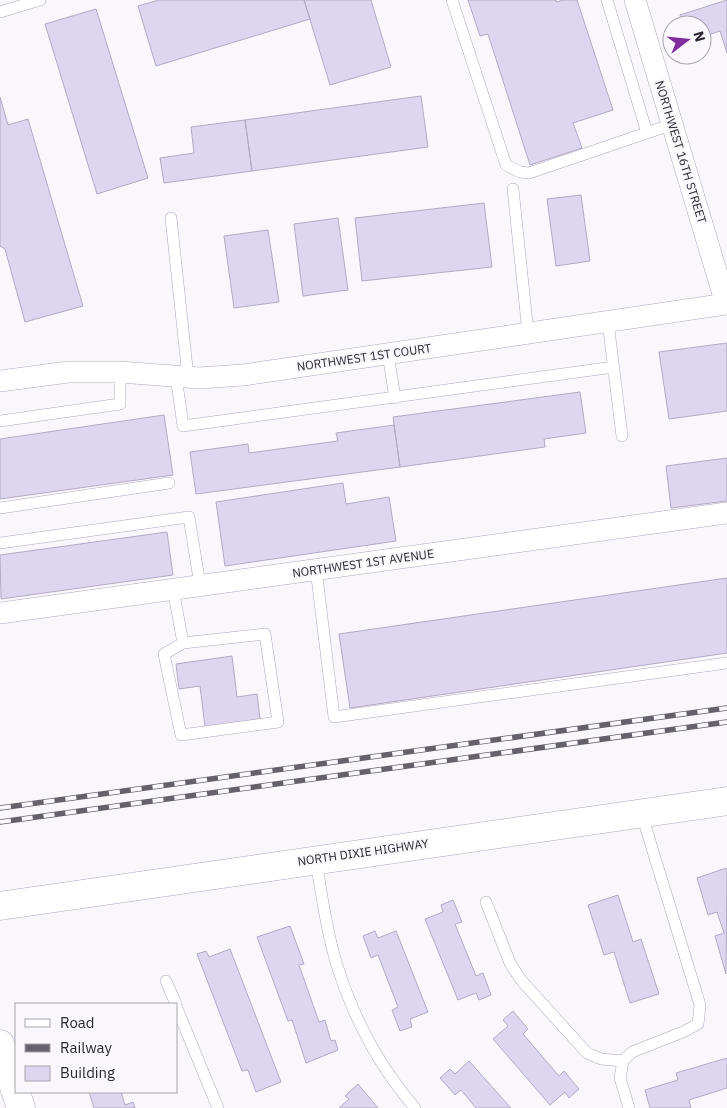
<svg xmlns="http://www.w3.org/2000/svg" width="727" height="1108" font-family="'IBM Plex Sans',sans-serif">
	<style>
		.building { fill: #ded6f1; stroke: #b2aac5 }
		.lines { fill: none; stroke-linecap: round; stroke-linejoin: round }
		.service-casing { stroke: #b0a5bf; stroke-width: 12 }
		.minor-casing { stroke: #b0a5bf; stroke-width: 22 }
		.secondary-casing { stroke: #b0a5bf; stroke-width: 29 }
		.primary-casing { stroke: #b0a5bf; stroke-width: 29 }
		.service { stroke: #fff; stroke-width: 11 }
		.minor { stroke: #fff; stroke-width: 21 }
		.secondary { stroke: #fff; stroke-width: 28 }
		.primary { stroke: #fff; stroke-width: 28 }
		.rail-casing { stroke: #64616a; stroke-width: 5.5 }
		.rail { stroke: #f9f7fc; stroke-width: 4; stroke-dasharray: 11; stroke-linecap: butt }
		.labels { text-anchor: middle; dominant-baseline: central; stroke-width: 4.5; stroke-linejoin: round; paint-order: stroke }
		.street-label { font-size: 12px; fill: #2b2731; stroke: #f9f7fc }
	</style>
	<rect width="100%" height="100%" fill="#f9f7fc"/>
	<path class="building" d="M159,0H304L310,19L156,66L138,6Z
		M304,0H371L391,67L330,85Z
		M468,0H556V2L564,0H577L613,110L573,123L582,148L530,165L488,34L480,36Z
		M727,0V53L720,31L702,37V25H684L680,15Z
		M96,9L148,178L97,194L45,24Z
		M421,96L428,147L252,171L245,120Z
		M0,97L8,125L28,119L83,306L25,322L5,249L0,246Z
		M245,120L252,171L164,183L160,158L194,153L191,127Z
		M581,195L590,261L556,266L547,199Z
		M484,203L492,267L362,281L355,218Z
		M338,218L348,290L303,296L294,224Z
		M268,230L279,302L234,308L224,236Z
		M727,343V411L669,419L659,352Z
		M580,392L586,433L544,439L545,447L400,467L393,417Z
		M164,415L173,475L0,499V439Z
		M394,425L400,467L196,494L190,452L248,444L249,453L338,441L336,433Z
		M727,458V501L671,508L666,466Z
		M343,483L346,504L389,497L396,541L225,566L216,502Z
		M167,532L173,575L1,599L0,555Z
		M727,578V653L350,708L339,634Z
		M232,656L237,697L257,694L260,719L205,727L200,686L179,689L176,664Z
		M726,868L727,871L726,974L715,936L724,933L717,912L708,915L697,878Z
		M618,895L633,942L641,939L659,994L630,1003L614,952L604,955L588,905Z
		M453,900L462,922L455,924L476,976L483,973L491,995L479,1000L476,993L458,1000L425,919L443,912L441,905Z
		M290,926L304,964L299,965L319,1022L325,1020L331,1041L335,1040L338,1050L306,1063L292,1020L288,1021L257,937Z
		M375,931L378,938L396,931L428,1012L410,1019L412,1027L400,1031L392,1010L398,1007L378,955L371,958L363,936Z
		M230,949L281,1082L256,1092L248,1070L242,1071L197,954L206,951L209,957Z
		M513,1011L528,1029L523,1034L559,1076L564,1071L579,1089L569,1098L565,1092L550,1105L493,1039L508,1026L503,1020Z
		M727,1058V1088L689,1100L691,1108H650L645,1090L678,1080L676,1073Z
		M469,1061L511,1108H476L461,1090L455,1095L440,1078L450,1069L455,1074Z
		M358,1084L378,1108H339L349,1099L345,1096Z
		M89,1092H121L125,1105L133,1102L135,1108H94Z"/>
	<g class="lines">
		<defs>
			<path id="service" d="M452,0L506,165L520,172L529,173L673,124
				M607,0L647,133
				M0,12L40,0
				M513,189L528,333
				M171,218L188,377
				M608,322L622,436
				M388,354L395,398
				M176,376L183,426L614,367
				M0,421L120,404V372
				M0,508L169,483
				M0,543L189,517L200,585
				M316,569L334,717L727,663
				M173,589L183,643L164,654L181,735L278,722L265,634L183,643
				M316,861C322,895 326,931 337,965C353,1017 379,1066 415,1108
				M486,902L510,963L521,980L587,1053L601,1059L623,1061
				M166,981L176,1004
				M176,1006L218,1108
				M629,1108L620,1078L623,1061L632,1052L683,1032L698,1024L700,1005L641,812"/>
			<path id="minor" d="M635,0L726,304
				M0,381L68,372H120L199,378L243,375L727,304
				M0,613L727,513"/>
			<path id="secondary" d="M0,906L727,801"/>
			<path id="primary" d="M0,1044L21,1108"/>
		</defs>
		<use href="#service" class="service-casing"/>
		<use href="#minor" class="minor-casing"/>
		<use href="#secondary" class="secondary-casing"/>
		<use href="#primary" class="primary-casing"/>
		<use href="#service" class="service"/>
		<use href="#minor" class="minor"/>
		<use href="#secondary" class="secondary"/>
		<use href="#primary" class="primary"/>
		<defs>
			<path id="rail" d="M0,808L727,708
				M0,822L727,722"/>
		</defs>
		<use href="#rail" class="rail-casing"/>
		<use href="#rail" class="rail"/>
	</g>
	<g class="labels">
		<g class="street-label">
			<text transform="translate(681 152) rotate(73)">NORTHWEST 16TH STREET</text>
			<text transform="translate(364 357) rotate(-8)">NORTHWEST 1ST COURT</text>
			<text transform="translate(363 563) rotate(-8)">NORTHWEST 1ST AVENUE</text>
			<text transform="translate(363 852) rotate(-8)">NORTH DIXIE HIGHWAY</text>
		</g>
	</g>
	<rect x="15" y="1003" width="162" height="90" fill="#f9f7fc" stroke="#a7a4ab"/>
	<rect x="25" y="1019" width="25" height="8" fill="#ffffff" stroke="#a7a4ab"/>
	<text x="60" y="1028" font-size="15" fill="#2b2731">Road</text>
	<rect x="25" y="1044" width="25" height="8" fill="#64616a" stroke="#a7a4ab"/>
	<text x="60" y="1053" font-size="15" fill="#2b2731">Railway</text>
	<rect x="25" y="1066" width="25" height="15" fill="#ded6f1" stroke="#a7a4ab"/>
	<text x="60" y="1078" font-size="15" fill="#2b2731">Building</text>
	<g transform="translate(687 40) rotate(74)"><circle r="24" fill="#f9f7fc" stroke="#a7a4ab"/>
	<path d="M0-4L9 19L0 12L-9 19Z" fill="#802e9e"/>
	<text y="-8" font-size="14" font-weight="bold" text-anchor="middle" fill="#2b2731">N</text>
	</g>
</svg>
